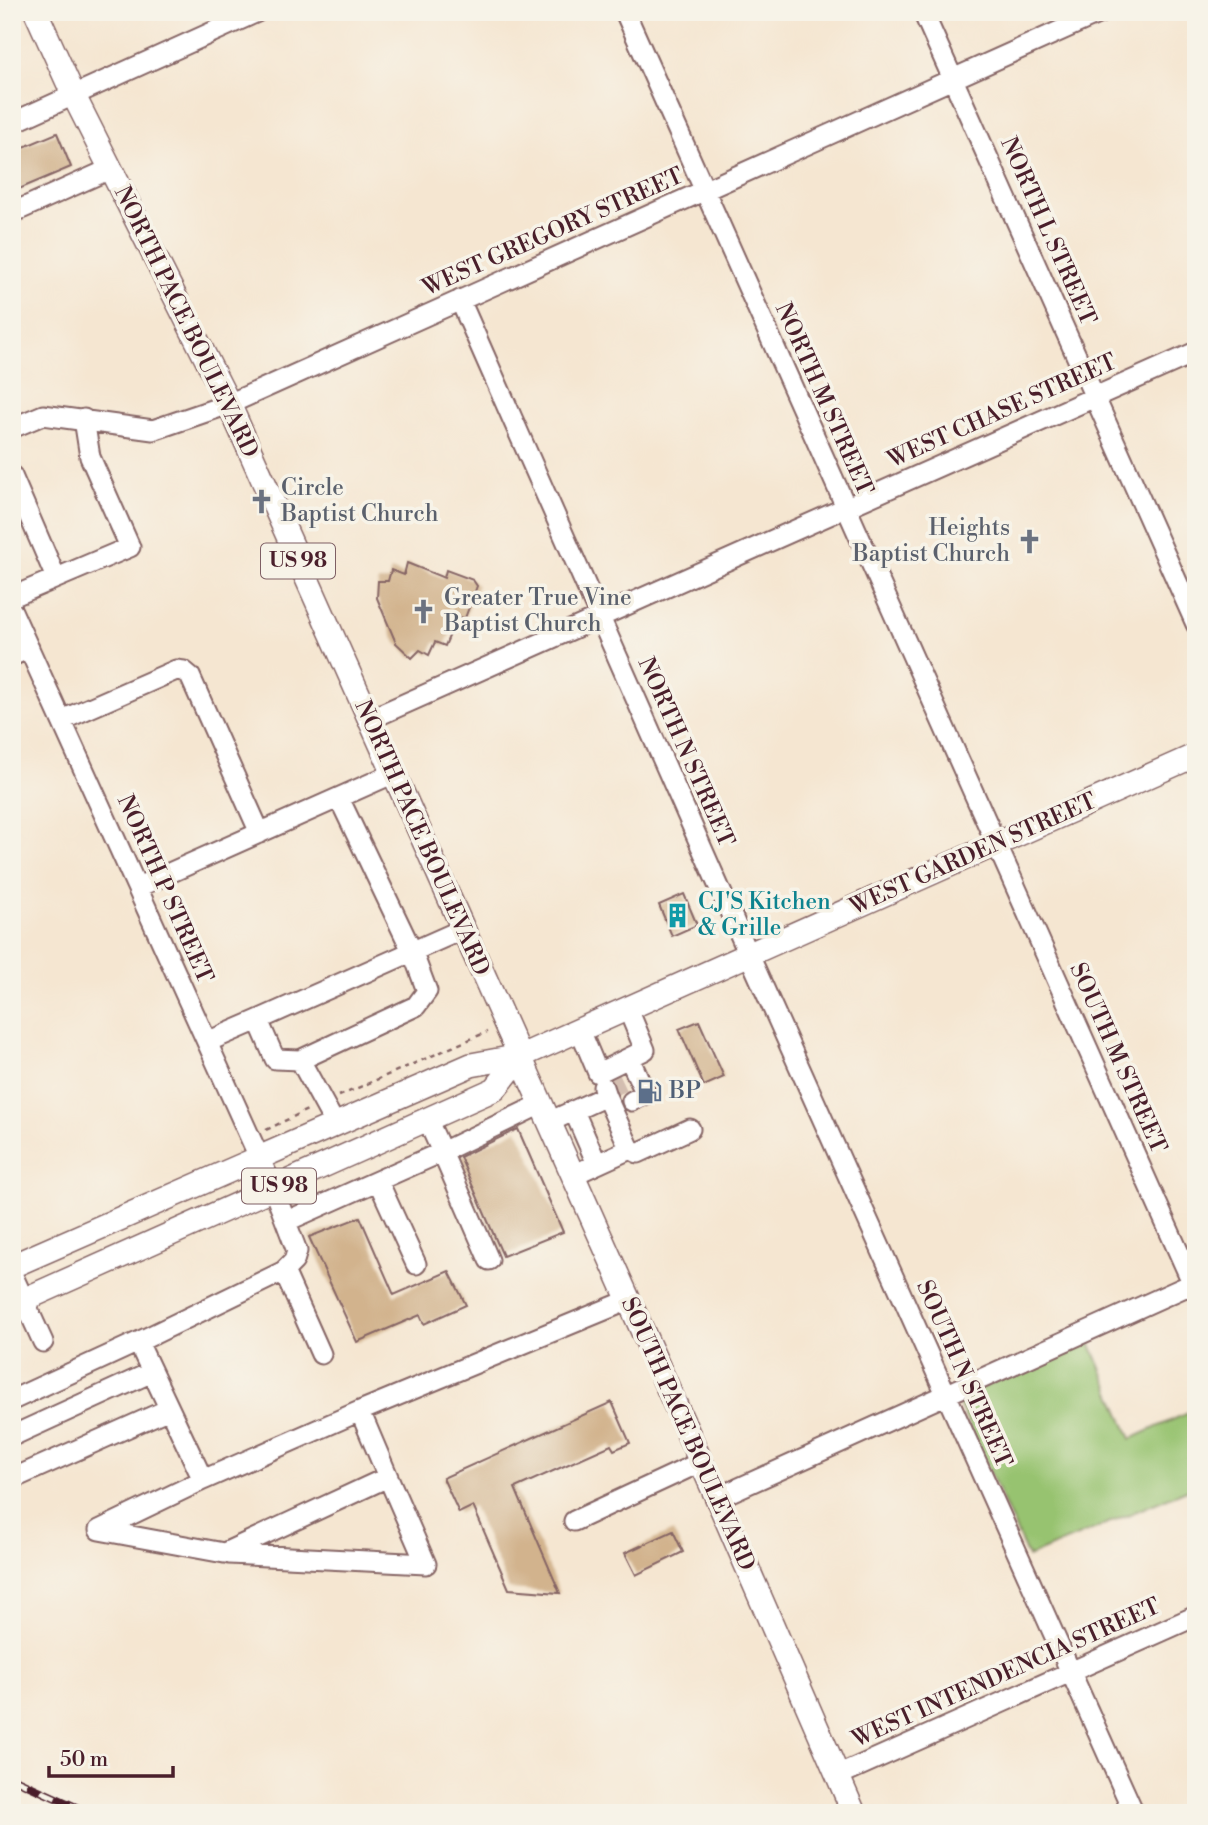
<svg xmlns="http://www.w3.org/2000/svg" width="1208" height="1825" font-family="'Libre Bodoni',serif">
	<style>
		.green { fill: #97c370; stroke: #70714e; stroke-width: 2 }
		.building { fill: #d2b38d }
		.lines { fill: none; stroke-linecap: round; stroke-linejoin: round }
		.minor-tunnel { stroke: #d3beb0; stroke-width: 19; stroke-dasharray: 19 10; stroke-linecap: butt }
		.minor-casing { stroke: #866565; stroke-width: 23 }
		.major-casing { stroke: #866565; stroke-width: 26 }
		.path { stroke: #866565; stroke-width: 2.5; stroke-dasharray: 5 5; stroke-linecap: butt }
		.minor { stroke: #fff; stroke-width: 19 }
		.major { stroke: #fff; stroke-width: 23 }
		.rail-casing { stroke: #4a1f2b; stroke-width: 8 }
		.rail { stroke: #f7f3e8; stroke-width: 5; stroke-dasharray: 16; stroke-linecap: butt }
		.labels { text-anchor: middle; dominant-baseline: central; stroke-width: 7; stroke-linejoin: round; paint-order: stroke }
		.shield { fill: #f7f3e8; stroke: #7e5f64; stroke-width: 2 }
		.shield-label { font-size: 21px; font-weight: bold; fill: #4a1f2b }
		.street-label { font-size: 23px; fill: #4a1f2b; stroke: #f7f3e8 }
		.worship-label { font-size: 23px; fill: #5b616d; stroke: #f7f3e8; text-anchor: start }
		.culture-label { font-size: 23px; fill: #0d838f; stroke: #f7f3e8; text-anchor: start }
		.service-label { font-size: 23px; fill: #4e5e75; stroke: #f7f3e8; text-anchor: start }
	</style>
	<rect width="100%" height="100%" fill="#f7f3e8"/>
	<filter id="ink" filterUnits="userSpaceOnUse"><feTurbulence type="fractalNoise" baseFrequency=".0143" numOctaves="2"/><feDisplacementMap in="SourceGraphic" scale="14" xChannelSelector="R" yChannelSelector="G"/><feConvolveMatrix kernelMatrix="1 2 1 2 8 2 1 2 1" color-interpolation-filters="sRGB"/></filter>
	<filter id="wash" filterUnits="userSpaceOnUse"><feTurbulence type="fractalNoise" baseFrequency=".00686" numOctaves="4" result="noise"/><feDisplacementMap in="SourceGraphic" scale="28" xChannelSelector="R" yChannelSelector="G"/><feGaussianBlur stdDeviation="1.57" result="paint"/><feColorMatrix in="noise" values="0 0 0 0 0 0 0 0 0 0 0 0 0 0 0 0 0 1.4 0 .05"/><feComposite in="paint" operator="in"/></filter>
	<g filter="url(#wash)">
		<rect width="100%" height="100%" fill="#f5e6d1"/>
		<path class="green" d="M1089,1340L1131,1439L1196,1409V1486L1028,1557L957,1399Z"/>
		<g id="blocks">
			<path class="building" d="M57,133L71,167L12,192V152Z
				M407,563L444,578L446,570L473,580L477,586L465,618L457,617L445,646L435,642L429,655L420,650L412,658L396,643L377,598L378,581H388L391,570L404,575Z
				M684,894L697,925L672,936L659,905Z
				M699,1021L724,1077L704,1086L679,1029Z
				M518,1129L563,1232L503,1256L460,1157Z
				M360,1217L394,1295L449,1271L466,1305L424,1324L420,1315L357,1342L309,1237Z
				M612,1402L630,1443L614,1450L611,1445L515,1488L560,1593L509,1589L473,1506L459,1513L443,1478Z
				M673,1531L683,1552L636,1575L625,1553Z"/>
		</g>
	</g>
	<g filter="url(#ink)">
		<use href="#blocks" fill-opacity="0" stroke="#866565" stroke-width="2"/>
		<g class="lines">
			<path class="minor-tunnel" d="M608,1089L623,1082"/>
			<defs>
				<path id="minor" d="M625,12L1196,1291
					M923,12L1196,624
					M12,123L257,12
					M12,213L110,169
					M460,300L749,955L1134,1813
					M12,428L43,415L153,430L229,404L1102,12
					M12,476L56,578
					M12,597L130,547L90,457L84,419
					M12,611L273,1188L297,1251L294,1261L284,1271L138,1342L203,1480L99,1530L224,1553L388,1477L360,1411L203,1480
					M12,656L29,648
					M62,720L176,670L184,671L190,676L260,833
					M368,720L1196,352
					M138,887L392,774
					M258,1020L463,929
					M580,1030L598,1073L645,1050L628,1009
					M207,1042L258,1020L275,1059L300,1060L416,1006L427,991L412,951L339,798
					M629,1058L646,1094L632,1101
					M300,1060L335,1124
					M574,1111L597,1164
					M549,1122L606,1096L603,1087
					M630,1149L638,1153L690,1129
					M573,1175L630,1149L606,1096
					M378,1181L416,1264
					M287,1221L442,1152L427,1119
					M489,1260L442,1152L541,1104
					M284,1271L321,1354
					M12,1274L43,1342
					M12,1400L138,1342
					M360,1411L629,1300
					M12,1436L152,1372
					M12,1479L169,1409
					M717,1498L1196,1282
					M574,1521L701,1462
					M229,1554L426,1564L388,1477
					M837,1776L1196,1616"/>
				<path id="major" d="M36,12L74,96L229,404L717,1498L854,1813
					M12,1266L471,1065L521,1056L1196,755
					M12,1305L495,1089L521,1056"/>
			</defs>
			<use href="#minor" class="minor-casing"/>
			<use href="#major" class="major-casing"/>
			<path class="path" d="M339,1096L487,1032
				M266,1130L307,1110"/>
			<use href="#minor" class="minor"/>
			<use href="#major" class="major"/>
			<defs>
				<path id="rail" d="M12,1778L89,1813"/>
			</defs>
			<use href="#rail" class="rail-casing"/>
			<use href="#rail" class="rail"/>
		</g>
	</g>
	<defs>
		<symbol id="church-bare" viewBox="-9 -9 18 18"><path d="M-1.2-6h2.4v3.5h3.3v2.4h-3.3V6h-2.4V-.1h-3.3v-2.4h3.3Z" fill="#6b7280" stroke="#f7f3e8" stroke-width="2.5" paint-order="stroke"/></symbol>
		<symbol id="building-bare" viewBox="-9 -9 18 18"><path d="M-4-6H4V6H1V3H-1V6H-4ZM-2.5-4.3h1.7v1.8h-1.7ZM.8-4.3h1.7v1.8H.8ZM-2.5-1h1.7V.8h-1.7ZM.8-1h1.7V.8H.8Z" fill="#0f9aa8" stroke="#f7f3e8" stroke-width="2.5" paint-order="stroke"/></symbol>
		<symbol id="fuel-bare" viewBox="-9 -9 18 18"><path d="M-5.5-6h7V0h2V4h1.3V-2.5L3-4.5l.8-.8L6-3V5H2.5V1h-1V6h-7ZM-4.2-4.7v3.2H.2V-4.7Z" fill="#5c6f8a" stroke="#f7f3e8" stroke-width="2.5" paint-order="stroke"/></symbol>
	</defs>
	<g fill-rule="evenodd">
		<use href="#church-bare" x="244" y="484" width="35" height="35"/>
		<use href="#church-bare" x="1012" y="524" width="35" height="35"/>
		<use href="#church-bare" x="406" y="594" width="35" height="35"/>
		<use href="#building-bare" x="660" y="898" width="35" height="35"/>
		<use href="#fuel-bare" x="632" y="1074" width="35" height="35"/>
	</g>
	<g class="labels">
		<g class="shield">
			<rect x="261" y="543.5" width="74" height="35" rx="5"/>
			<rect x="242" y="1168.5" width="74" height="35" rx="5"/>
		</g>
		<g class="shield-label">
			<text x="298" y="561">US 98</text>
			<text x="279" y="1186">US 98</text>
		</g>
		<g class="street-label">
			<text transform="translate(1048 231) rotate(66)">NORTH L STREET</text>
			<text transform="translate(553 232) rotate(-24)">WEST GREGORY STREET</text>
			<text transform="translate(186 322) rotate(64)">NORTH PACE BOULEVARD</text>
			<text transform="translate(824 399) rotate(66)">NORTH M STREET</text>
			<text transform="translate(1002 411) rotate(-24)">WEST CHASE STREET</text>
			<text transform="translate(686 752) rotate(66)">NORTH N STREET</text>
			<text transform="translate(422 838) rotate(66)">NORTH PACE BOULEVARD</text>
			<text transform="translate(973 854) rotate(-24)">WEST GARDEN STREET</text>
			<text transform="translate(165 889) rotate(66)">NORTH P STREET</text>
			<text transform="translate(1118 1058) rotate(66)">SOUTH M STREET</text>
			<text transform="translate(964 1374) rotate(66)">SOUTH N STREET</text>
			<text transform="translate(688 1434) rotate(66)">SOUTH PACE BOULEVARD</text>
			<text transform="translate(1006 1673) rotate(-24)">WEST INTENDENCIA STREET</text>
		</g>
		<g class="worship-label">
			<text x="281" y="488">Circle<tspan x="281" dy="26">Baptist Church</tspan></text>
			<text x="1010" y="528" text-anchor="end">Heights<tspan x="1010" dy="26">Baptist Church</tspan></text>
			<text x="444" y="598">Greater True Vine<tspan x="444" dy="26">Baptist Church</tspan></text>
		</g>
		<g class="culture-label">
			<text x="698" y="902">CJ'S Kitchen<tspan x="698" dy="26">&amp; Grille</tspan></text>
		</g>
		<g class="service-label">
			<text x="669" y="1091">BP</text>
		</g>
	</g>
	<rect width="1208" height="1825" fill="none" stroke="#f7f3e8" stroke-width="42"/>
	<path d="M49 1766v10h124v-10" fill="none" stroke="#4a1f2b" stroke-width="3.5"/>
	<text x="60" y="1766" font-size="21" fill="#4a1f2b" stroke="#f7f3e8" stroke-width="5" paint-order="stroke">50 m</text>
</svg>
